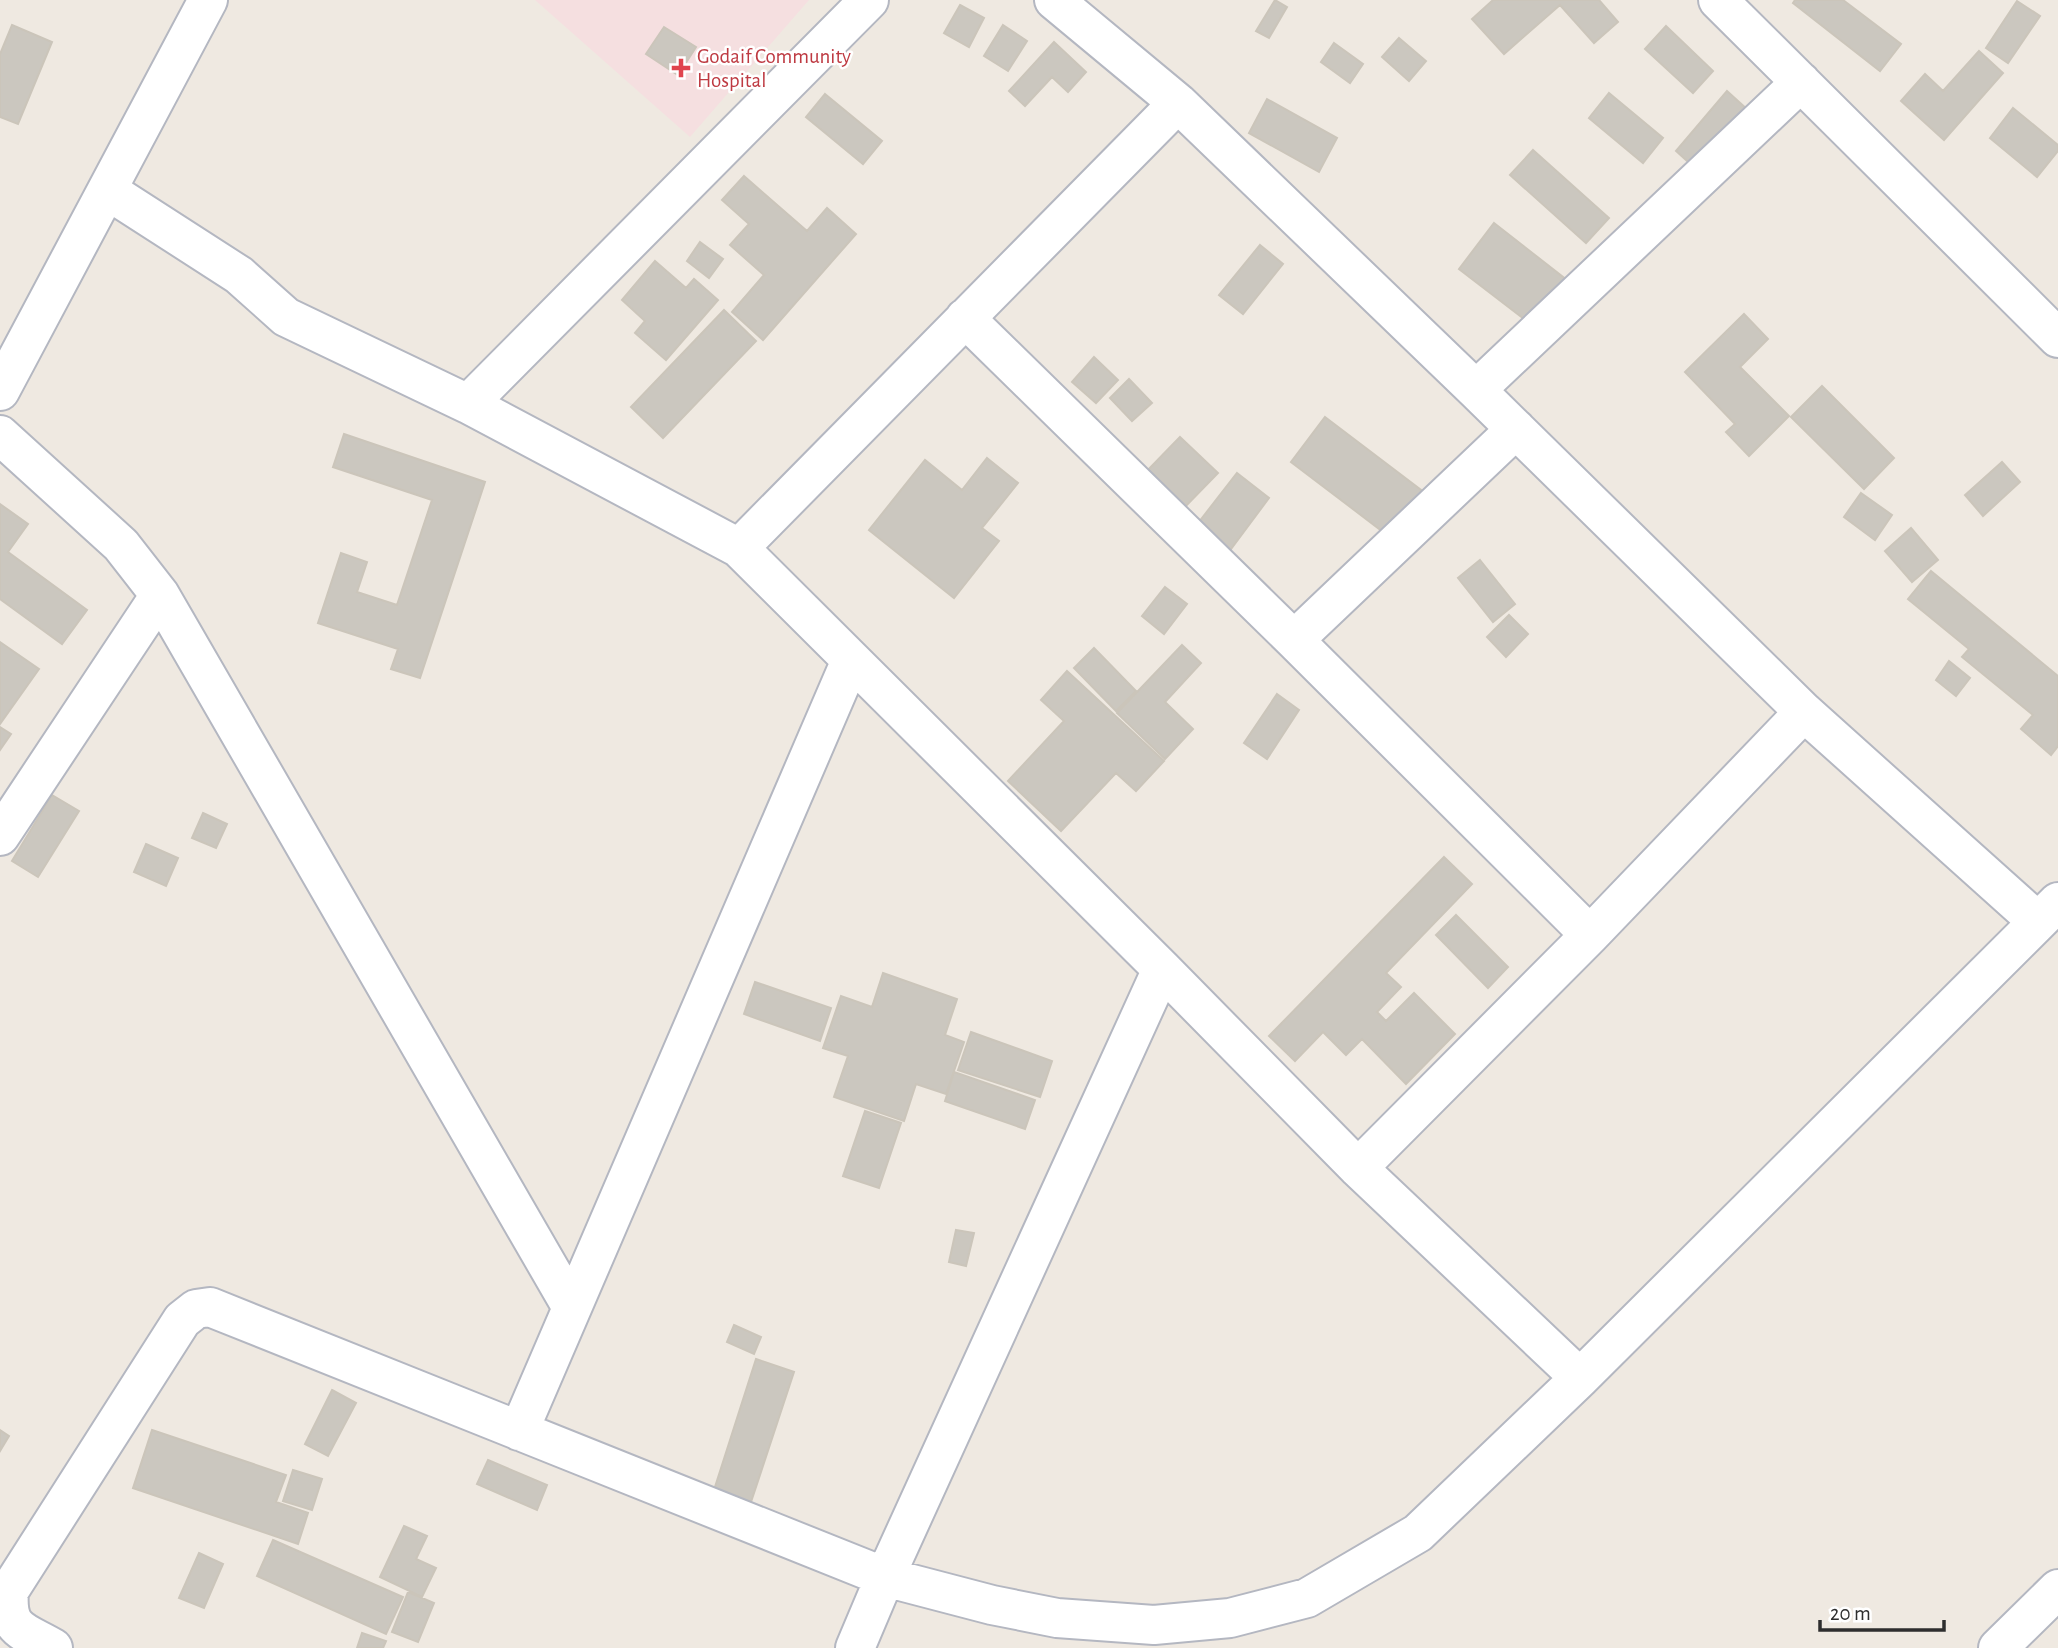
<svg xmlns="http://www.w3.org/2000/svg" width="2058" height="1648" font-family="'Alegreya Sans',sans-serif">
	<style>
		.medical { fill: #f5dfe0 }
		.building { fill: #cbc7bf; stroke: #cbc5ba; stroke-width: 2 }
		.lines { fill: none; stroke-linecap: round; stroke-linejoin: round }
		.minor-casing { stroke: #b4b7c1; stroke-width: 42 }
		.minor { stroke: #fff; stroke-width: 38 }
		.health-dot { fill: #e0444e; stroke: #fff; stroke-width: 2.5 }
		.labels { text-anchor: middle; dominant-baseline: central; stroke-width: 5; stroke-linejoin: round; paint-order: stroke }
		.health-label { font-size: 21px; fill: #be3a42; stroke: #fff; text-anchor: start }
	</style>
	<rect width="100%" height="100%" fill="#efe9e1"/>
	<path class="medical" d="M535,0H809L690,137Z"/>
	<path class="building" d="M1275,0L1287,7L1269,38L1256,31Z
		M1493,0H1599L1618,22L1594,43L1560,5L1504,54L1472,19Z
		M1795,0H1843L1901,44L1880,71L1793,3Z
		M2017,1L2040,16L2008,63L1986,48Z
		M960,5L984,18L969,47L944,33Z
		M12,25L52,42L18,124L0,117V54Z
		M1003,25L1027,41L1008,71L984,56Z
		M1666,26L1713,71L1693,93L1645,49Z
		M664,27L696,47L678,75L646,54Z
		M1399,38L1426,61L1409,81L1382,57Z
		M1054,42L1086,72L1068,92L1052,77L1025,106L1009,91Z
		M1334,43L1363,64L1350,83L1321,62Z
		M1979,51L2003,73L1944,140L1901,101L1925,74L1943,91Z
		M1727,91L1748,110L1697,170L1676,151Z
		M1609,93L1663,138L1643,163L1589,118Z
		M825,94L882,141L863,164L806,117Z
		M1267,99L1337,138L1319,172L1249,133Z
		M2013,108L2058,145V151L2037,177L1990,138Z
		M1533,150L1609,218L1586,243L1510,175Z
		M744,176L807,231L827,208L856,234L763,340L732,312L764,275L730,245L749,224L722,200Z
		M1494,223L1572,284L1537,329L1459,269Z
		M700,242L723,259L709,278L687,261Z
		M1260,245L1283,264L1243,314L1219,295Z
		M655,261L686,288L694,279L718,300L666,360L635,333L645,321L622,300Z
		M724,310L756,341L663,438L631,407Z
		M1744,314L1768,339L1740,367L1789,416L1749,456L1726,432L1735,424L1685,372Z
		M1094,357L1118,380L1096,403L1072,382Z
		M1129,379L1152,403L1132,421L1110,398Z
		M1822,386L1894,458L1864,489L1791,417Z
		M1325,417L1429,496L1395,541L1291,462Z
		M344,434L485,482L420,678L391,669L398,649L318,623L341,553L367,562L357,592L397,605L432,500L333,467Z
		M1180,437L1218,473L1180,512L1143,475Z
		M987,458L1018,483L982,528L999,541L954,598L869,530L925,460L962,490Z
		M2002,462L2020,482L1983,516L1965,495Z
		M1237,473L1269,498L1228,553L1195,527Z
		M1861,493L1892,515L1875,540L1844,517Z
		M0,504L28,524L8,552L87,610L62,644L0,599Z
		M1911,528L1938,560L1912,582L1885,551Z
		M1480,560L1515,604L1493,622L1458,578Z
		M1931,571L2058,676V746L2051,755L2021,729L2033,715L1962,657L1969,649L1908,599Z
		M1165,587L1187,604L1164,634L1142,616Z
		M1509,615L1528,634L1506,657L1487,637Z
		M0,642L39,669L0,724Z
		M1182,645L1201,663L1165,702L1193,729L1165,759L1117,713Z
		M1094,648L1136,691L1116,711L1074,668Z
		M1949,661L1970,678L1956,696L1936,680Z
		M1067,671L1164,761L1136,791L1116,773L1061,831L1008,781L1064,721L1041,700Z
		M1277,694L1299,710L1267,759L1244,743Z
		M0,727L11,734L0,750Z
		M52,795L79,811L38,877L12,861Z
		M203,813L227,824L216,848L192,838Z
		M146,844L178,858L166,886L134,872Z
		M1444,857L1472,884L1386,973L1401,987L1377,1012L1386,1021L1414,993L1455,1034L1406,1084L1362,1039L1346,1055L1323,1032L1295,1061L1269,1036Z
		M1456,915L1508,967L1488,988L1436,935Z
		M883,973L957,999L945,1035L964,1042L946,1094L916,1084L904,1121L834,1097L848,1056L823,1048L841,996L872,1007Z
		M755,982L831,1008L820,1041L744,1014Z
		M971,1032L1052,1061L1040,1097L958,1070Z
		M954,1072L1035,1100L1025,1129L945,1101Z
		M865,1111L901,1123L879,1188L843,1176Z
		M956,1230L974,1233L966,1266L949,1262Z
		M734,1325L761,1337L754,1354L727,1342Z
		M756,1359L794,1372L751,1502L714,1490Z
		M332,1390L356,1403L328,1456L305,1444Z
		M0,1430L9,1436L0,1451Z
		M152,1430L286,1475L276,1502L308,1513L298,1544L133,1488Z
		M488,1460L547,1485L537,1510L477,1484Z
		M293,1470L322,1479L312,1510L283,1501Z
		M404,1526L427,1536L416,1559L436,1568L422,1597L380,1577Z
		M273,1540L403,1597L386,1634L257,1576Z
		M199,1553L223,1564L204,1608L179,1598Z
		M408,1592L434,1603L418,1642L392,1632Z
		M362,1633L386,1641L383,1648H357Z"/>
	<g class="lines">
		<defs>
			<path id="minor" d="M1054,0L1178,103L1476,390L1804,712L2037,921
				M1718,0L2058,338
				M107,190L239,275L286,317L468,404L739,548L1162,969L1358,1168L1580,1378
				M965,318L1294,640L1590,935
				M1476,390L1801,82
				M0,391L208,0
				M468,404L869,0
				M0,435L121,545L160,595L571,1306
				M739,548L1178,103
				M1294,640L1516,429
				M0,836L160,595
				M1358,1168L1590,935L1804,712
				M519,1431L851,660
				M53,1648C22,1630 6,1631 9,1591L182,1320L196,1309L210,1307L885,1577L992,1605L1057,1618L1154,1625L1230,1618L1307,1598L1418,1533L1580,1378L2058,902
				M855,1648L885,1577L1162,969
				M1998,1648L2058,1589"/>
		</defs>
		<use href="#minor" class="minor-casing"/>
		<use href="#minor" class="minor"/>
	</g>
	<path class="health-dot" d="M677.5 57.5h7v7h7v7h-7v7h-7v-7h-7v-7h7z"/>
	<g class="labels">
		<g class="health-label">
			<text x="697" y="56">Godaif Community<tspan x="697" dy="24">Hospital</tspan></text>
		</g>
	</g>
	<path d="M1820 1620v10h124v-10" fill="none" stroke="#2e2e2e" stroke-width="3.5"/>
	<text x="1830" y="1620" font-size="21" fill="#2e2e2e" stroke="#ffffff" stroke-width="5" paint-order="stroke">20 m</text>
</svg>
